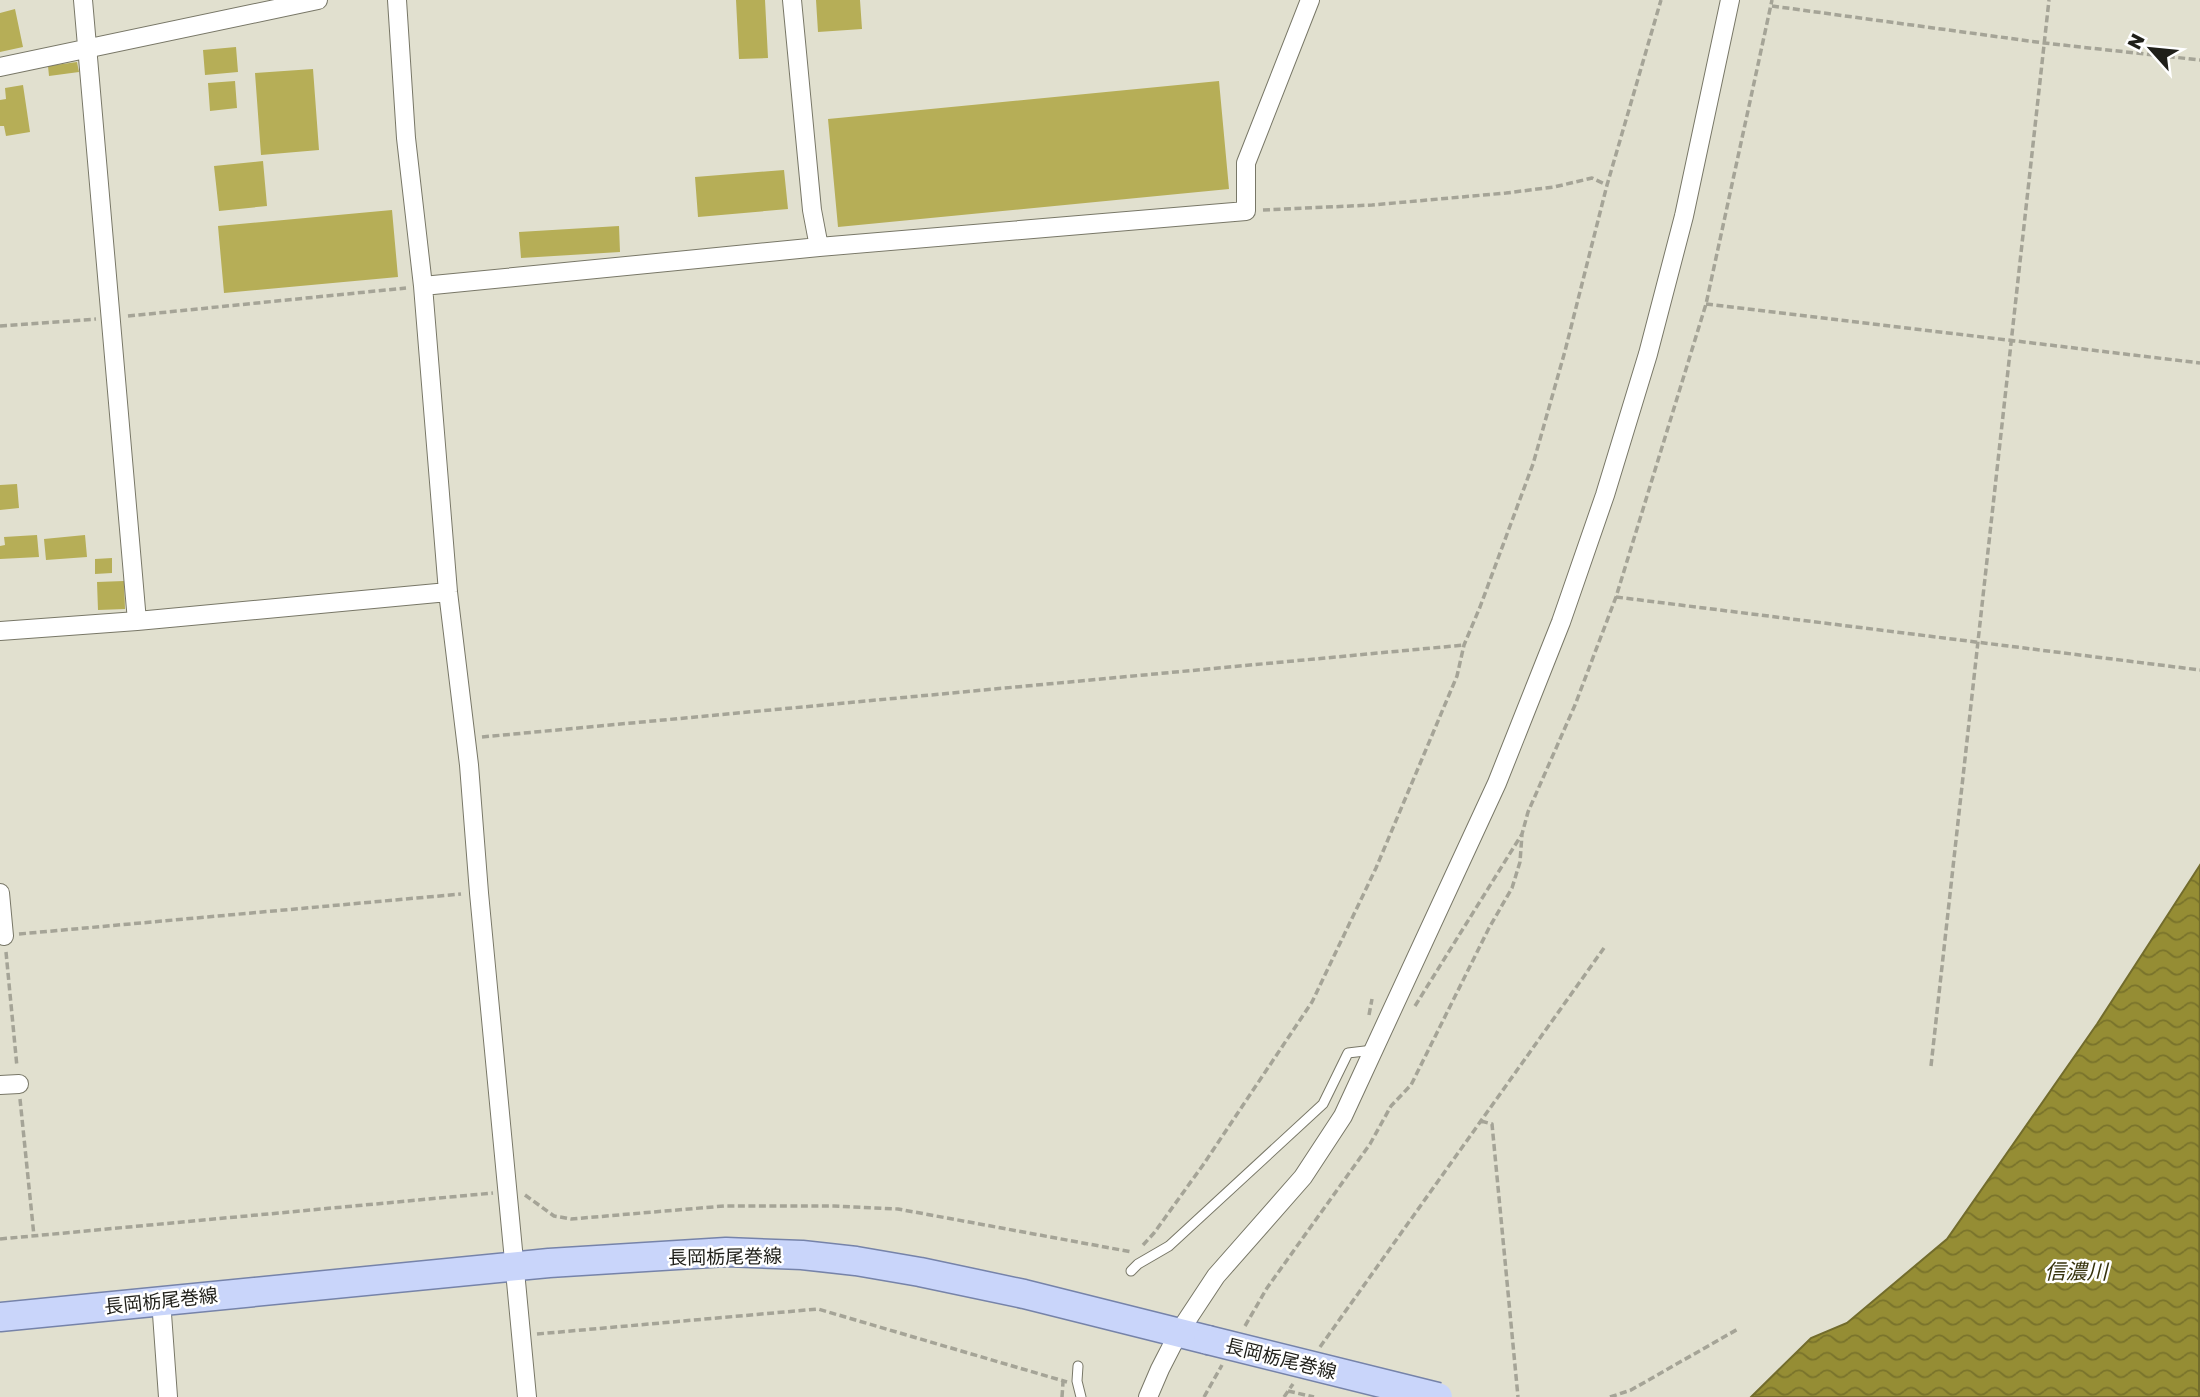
<svg xmlns="http://www.w3.org/2000/svg" width="2200" height="1397" font-family="'Golos Text','Noto Sans JP',sans-serif">
	<style>
		.water { fill: url(#water-waves); stroke: #726c2c; stroke-width: 2 }
		.building { fill: #b6ae57 }
		.lines { fill: none; stroke-linecap: round; stroke-linejoin: round }
		.service-casing { stroke: #787767; stroke-width: 11 }
		.minor-casing { stroke: #787767; stroke-width: 20 }
		.primary-casing { stroke: #7683a9; stroke-width: 31 }
		.path { stroke: #a5a497; stroke-width: 3.5; stroke-dasharray: 7 3.5; stroke-linecap: butt }
		.service { stroke: #fff; stroke-width: 9 }
		.minor { stroke: #fff; stroke-width: 18 }
		.primary { stroke: #c9d5fa; stroke-width: 28 }
		.primary-bridge-casing { stroke: #7683a9; stroke-width: 31; stroke-linecap: butt }
		.primary-bridge { stroke: #c9d5fa; stroke-width: 28 }
		.labels { text-anchor: middle; dominant-baseline: central; stroke-width: 5; stroke-linejoin: round; paint-order: stroke }
		.street-label { font-size: 19px; fill: #1f1f19; stroke: #fff }
		.water-label { font-size: 21px; font-style: italic; fill: #36320c; stroke: #fff }
	</style>
	<defs>
		<pattern id="water-waves" width="16" height="10" patternUnits="userSpaceOnUse" patternTransform="scale(1.75)"><rect width="16" height="10" fill="#958d34"/><path d="M0 5q4-4 8 0t8 0" fill="none" stroke="#79732b"/></pattern>
	</defs>
	<rect width="100%" height="100%" fill="#e1e0cf"/>
	<path class="water" d="M2200,865L2199,1397H1751L1811,1338L1847,1323L1947,1239L2097,1024Z"/>
	<path class="building" d="M736,0H765L768,58L739,59Z
		M816,0H860L862,29L818,32Z
		M15,9L23,47L0,52V13Z
		M236,47L238,72L205,75L203,50Z
		M77,62L79,72L49,76L48,66Z
		M313,69L319,150L261,155L255,73Z
		M235,81L237,108L210,111L208,83Z
		M1219,81L1229,189L838,227L828,119Z
		M23,85L30,132L6,136L4,126H0V100L6,99L5,88Z
		M263,161L267,206L219,211L214,166Z
		M784,170L788,209L698,217L695,177Z
		M392,210L398,277L224,293L218,226Z
		M619,226L620,252L521,258L519,232Z
		M17,484L19,508L0,510V485Z
		M37,535L39,557L0,559V546L5,545L4,537Z
		M85,535L87,557L46,560L44,539Z
		M112,558V573L95,574V559Z
		M124,581L125,609L98,610L97,582Z"/>
	<g class="lines">
		<defs>
			<path id="service" d="M1131,1271L1138,1264L1169,1246L1323,1104L1348,1053L1373,1050
				M1078,1366L1077,1381L1081,1397"/>
			<path id="minor" d="M83,0L137,621
				M397,0L406,138L423,286L448,592L469,765L479,893L527,1397
				M792,0L812,210L819,247
				M0,67L318,0
				M423,286L819,247L1246,211V163L1310,0
				M0,631L137,621L448,592
				M0,893L4,936
				M0,1085L19,1084
				M161,1300L168,1397
				M1148,1397L1160,1369L1179,1332L1216,1276L1303,1177L1343,1116L1497,783L1561,622L1605,495L1648,354L1684,216L1730,0"/>
			<path id="primary" d="M0,1317L549,1263L726,1252L802,1255L856,1261L920,1272L1024,1294L1208,1340"/>
		</defs>
		<use href="#service" class="service-casing"/>
		<use href="#minor" class="minor-casing"/>
		<use href="#primary" class="primary-casing"/>
		<path class="path" d="M1772,6L2044,43L2200,60
			M1263,210L1372,205L1506,193L1554,187L1592,178L1607,185
			M1706,304L2200,363
			M128,316L406,288
			M0,326L96,319
			M1616,597L2200,670
			M482,737L1464,645
			M19,934L461,894
			M6,952L17,1067
			M1415,1006L1522,834
			M1369,1015L1372,999
			M1931,1066L2049,0
			M20,1099L34,1236
			M1481,1121L1492,1124L1518,1397
			M525,1195L554,1216L571,1219L724,1206H834L898,1209L1132,1252
			M0,1239L493,1193
			M1143,1245L1154,1233L1203,1165L1312,1002L1376,868L1457,676L1464,645L1480,607L1533,464L1565,351L1607,185L1661,0
			M1245,1326L1267,1288L1370,1144L1391,1106L1411,1085L1489,928L1512,888L1520,862L1522,834L1528,812L1575,705L1616,597L1706,304L1772,0
			M537,1334L818,1309L1067,1382
			M1320,1347L1604,948
			M1288,1391L1314,1397
			M1062,1397L1063,1382
			M1204,1397L1222,1365
			M1284,1397L1293,1384
			M1610,1397L1631,1390L1738,1329"/>
		<use href="#service" class="service"/>
		<use href="#minor" class="minor"/>
		<use href="#primary" class="primary"/>
		<defs>
			<path id="primary-bridge" d="M1208,1340L1438,1397"/>
		</defs>
		<use href="#primary-bridge" class="primary-bridge-casing"/>
		<use href="#primary-bridge" class="primary-bridge"/>
	</g>
	<g class="labels">
		<g class="street-label">
			<text transform="translate(725 1256) rotate(-1)">長岡栃尾巻線</text>
			<text transform="translate(161 1300) rotate(-6)">長岡栃尾巻線</text>
			<text transform="translate(1281 1358) rotate(14)">長岡栃尾巻線</text>
		</g>
		<g class="water-label">
			<text x="2076" y="1271">信濃川</text>
		</g>
	</g>
	<g transform="translate(2151 49) rotate(297)" stroke="#ffffff" stroke-width="5" paint-order="stroke">
	<path d="M0-5L12 26L0 18L-12 26Z" fill="#1f1f19"/>
	<text y="-10" font-size="19" font-weight="bold" text-anchor="middle" fill="#1f1f19">N</text>
	</g>
</svg>
